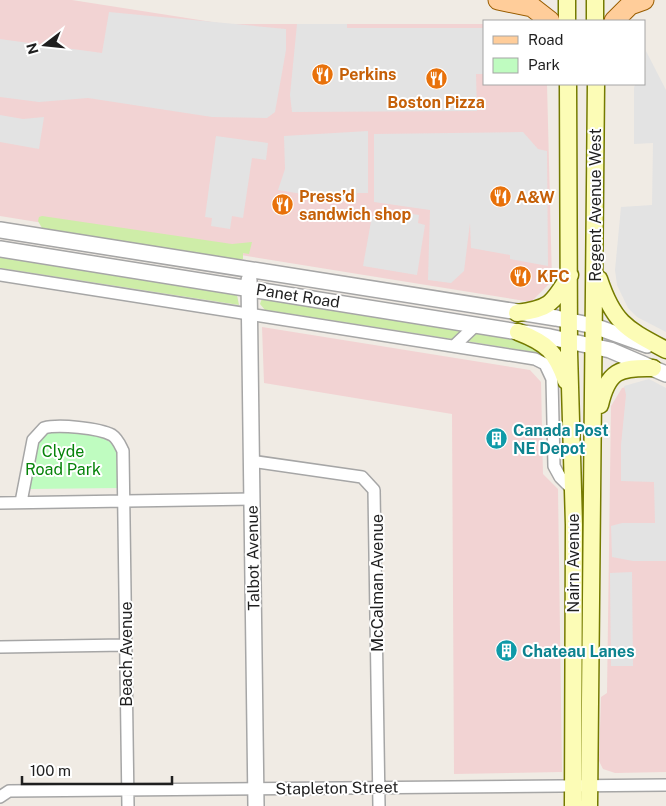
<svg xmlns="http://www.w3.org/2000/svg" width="666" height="806" font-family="'Public Sans',sans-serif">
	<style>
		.commercial { fill: #f2d3d3 }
		.grass { fill: #ceeda8 }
		.park { fill: #bffcc0 }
		.parking { fill: #e3e3e3 }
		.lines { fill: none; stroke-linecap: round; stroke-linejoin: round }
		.minor-casing { stroke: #a6a6a6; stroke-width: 14 }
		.tertiary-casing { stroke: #a6a6a6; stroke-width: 18 }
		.secondary-casing { stroke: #757b00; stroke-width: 19 }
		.primary-casing { stroke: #995d00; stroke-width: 21 }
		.minor { stroke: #fff; stroke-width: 11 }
		.tertiary { stroke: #fff; stroke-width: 15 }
		.secondary { stroke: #fcfcb6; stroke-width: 16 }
		.primary { stroke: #ffcd9a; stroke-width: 19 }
		.labels { text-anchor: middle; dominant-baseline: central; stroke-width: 4; stroke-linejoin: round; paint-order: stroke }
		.food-label { font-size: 16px; font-weight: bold; fill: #c56008; stroke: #fff; text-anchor: start }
		.street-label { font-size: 16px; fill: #1f1f1f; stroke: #fff }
		.culture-label { font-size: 16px; font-weight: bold; fill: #0d838f; stroke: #fff; text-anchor: start }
		.park-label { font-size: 16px; fill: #068309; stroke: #fff }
	</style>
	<rect width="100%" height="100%" fill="#f0ebe4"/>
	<path class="commercial" d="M0,0H72L225,24H485V84H547L552,281L531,302L0,216Z
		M262,327L530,370L541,382L543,474L558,489L562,772L454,774L452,414L264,383Z
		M648,381L666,391V772L615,773L603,769L599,761L601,697L607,693L611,406L622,388Z"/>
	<path class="grass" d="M42,216L232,244L252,242L249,254L243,253V259L238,260L42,228L38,221L39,217Z
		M0,254L233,291L237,295L239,305L0,268Z
		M262,298L465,328L456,339H452L265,310L260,304Z
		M479,331L522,337L547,357L533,352L466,341L473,333Z"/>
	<path class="park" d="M54,431C71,433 113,433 118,452C120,463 118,477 119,488L29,489L38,444L44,435Z"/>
	<path class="parking" d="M109,12L286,29V50L275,112L267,118L212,117L88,98L39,102L0,97V39L102,53Z
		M297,24H347V28H485V74H476L477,111L292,112L290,95Z
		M646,51L666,90V332L637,317L628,308L617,285L615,270L621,207L652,205L653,143L634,144V88L635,84H645Z
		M0,115L23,119L44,117L39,149L0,142Z
		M368,131V193H357L356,203L278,190L285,169L284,136Z
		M523,132L538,149L547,151L548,266L510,259V255L471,248L470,223L464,271L451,283L428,280L430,210L374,202V134Z
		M216,136L268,143L266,160L252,158L243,218L232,216L230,229L211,226L212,218L205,217Z
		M381,209L419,215L418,223L425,225L417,275L363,266L372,216L379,217Z
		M649,379L666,388V561H633L612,557L611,526L622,523H655L654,482L621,481V445L626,395L624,386Z
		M632,572L633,666H611L610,573Z"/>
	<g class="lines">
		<defs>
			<path id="minor" d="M0,275L535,359L545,364L552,379L554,466L560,477L572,489
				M454,346L476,325
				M251,461L362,477L374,490L379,806
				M21,502L33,440L44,428C58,424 99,428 112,435C118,439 120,445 123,451L128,806
				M0,503L253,499
				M0,647L125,645
				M0,797L9,791L666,785"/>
			<path id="tertiary" d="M0,230L556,318L594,326L647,345
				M0,249L550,337L610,350L666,374
				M249,280L256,806"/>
			<path id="secondary" d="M567,0V21
				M595,0V21
				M568,84L569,352L574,525L573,806
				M599,279C614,324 627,329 666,350
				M517,313C551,308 552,304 570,275
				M518,332C547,343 556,352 566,381
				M600,405C608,371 619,367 653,368
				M589,806L596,84"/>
			<path id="primary" d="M498,0L532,7L550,21
				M614,21L630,5L644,0"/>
		</defs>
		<use href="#minor" class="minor-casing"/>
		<use href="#tertiary" class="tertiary-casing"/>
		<use href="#secondary" class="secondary-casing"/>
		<use href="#primary" class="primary-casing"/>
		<use href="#minor" class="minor"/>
		<use href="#tertiary" class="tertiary"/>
		<use href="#secondary" class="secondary"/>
		<use href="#primary" class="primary"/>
	</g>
	<defs>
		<symbol id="restaurant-disc" viewBox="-11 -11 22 22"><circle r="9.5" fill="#e8710a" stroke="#fff"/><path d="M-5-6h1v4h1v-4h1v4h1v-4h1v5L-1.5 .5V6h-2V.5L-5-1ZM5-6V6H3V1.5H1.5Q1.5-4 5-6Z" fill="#fff"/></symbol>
		<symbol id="building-disc" viewBox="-11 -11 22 22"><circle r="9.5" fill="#0f9aa8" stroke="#fff"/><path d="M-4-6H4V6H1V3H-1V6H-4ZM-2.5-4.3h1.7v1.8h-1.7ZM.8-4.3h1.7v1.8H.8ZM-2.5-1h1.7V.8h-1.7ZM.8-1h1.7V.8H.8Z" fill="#fff"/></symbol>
	</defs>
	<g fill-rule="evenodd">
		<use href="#restaurant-disc" x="310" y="62" width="25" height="25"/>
		<use href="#restaurant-disc" x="424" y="66" width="25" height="25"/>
		<use href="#restaurant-disc" x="488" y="184" width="25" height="25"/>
		<use href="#restaurant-disc" x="270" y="192" width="25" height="25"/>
		<use href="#restaurant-disc" x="508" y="264" width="25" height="25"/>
		<use href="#building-disc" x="484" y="426" width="25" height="25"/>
		<use href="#building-disc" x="494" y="638" width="25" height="25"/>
	</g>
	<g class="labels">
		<g class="food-label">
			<text x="339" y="74">Perkins</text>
			<text x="436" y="102" text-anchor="middle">Boston Pizza</text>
			<text x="299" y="196">Press’d<tspan x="299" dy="18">sandwich shop</tspan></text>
			<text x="516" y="197">A&amp;W</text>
			<text x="537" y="276">KFC</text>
		</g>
		<g class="street-label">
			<text transform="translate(595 205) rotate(-90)">Regent Avenue West</text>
			<text transform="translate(298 296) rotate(9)">Panet Road</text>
			<text transform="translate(253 558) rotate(-91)">Talbot Avenue</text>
			<text transform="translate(573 563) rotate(-90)">Nairn Avenue</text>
			<text transform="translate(377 583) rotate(-90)">McCalman Avenue</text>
			<text transform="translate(126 654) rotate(-90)">Beach Avenue</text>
			<text transform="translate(337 788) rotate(-1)">Stapleton Street</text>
		</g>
		<g class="culture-label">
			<text x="513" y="430">Canada Post<tspan x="513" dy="18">NE Depot</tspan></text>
			<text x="522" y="651">Chateau Lanes</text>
		</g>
		<g class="park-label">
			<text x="63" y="451">Clyde<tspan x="63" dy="18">Road Park</tspan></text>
		</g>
	</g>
	<rect x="483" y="20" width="162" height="65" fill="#ffffff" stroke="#a5a5a5"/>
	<rect x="493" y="36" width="25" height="8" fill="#ffcd9a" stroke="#a5a5a5"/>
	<text x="528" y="45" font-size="15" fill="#1f1f1f">Road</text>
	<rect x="493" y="58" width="25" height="15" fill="#bffcc0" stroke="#a5a5a5"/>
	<text x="528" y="70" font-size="15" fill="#1f1f1f">Park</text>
	<g transform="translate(45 45) rotate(254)" stroke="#ffffff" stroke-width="4" paint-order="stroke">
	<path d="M0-4L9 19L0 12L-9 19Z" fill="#1f1f1f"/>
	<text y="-8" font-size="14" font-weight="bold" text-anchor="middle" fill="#1f1f1f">N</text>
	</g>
	<path d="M22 776v8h150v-8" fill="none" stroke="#1f1f1f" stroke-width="2.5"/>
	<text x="30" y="776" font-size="15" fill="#1f1f1f" stroke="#ffffff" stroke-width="4" paint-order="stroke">100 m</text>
</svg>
